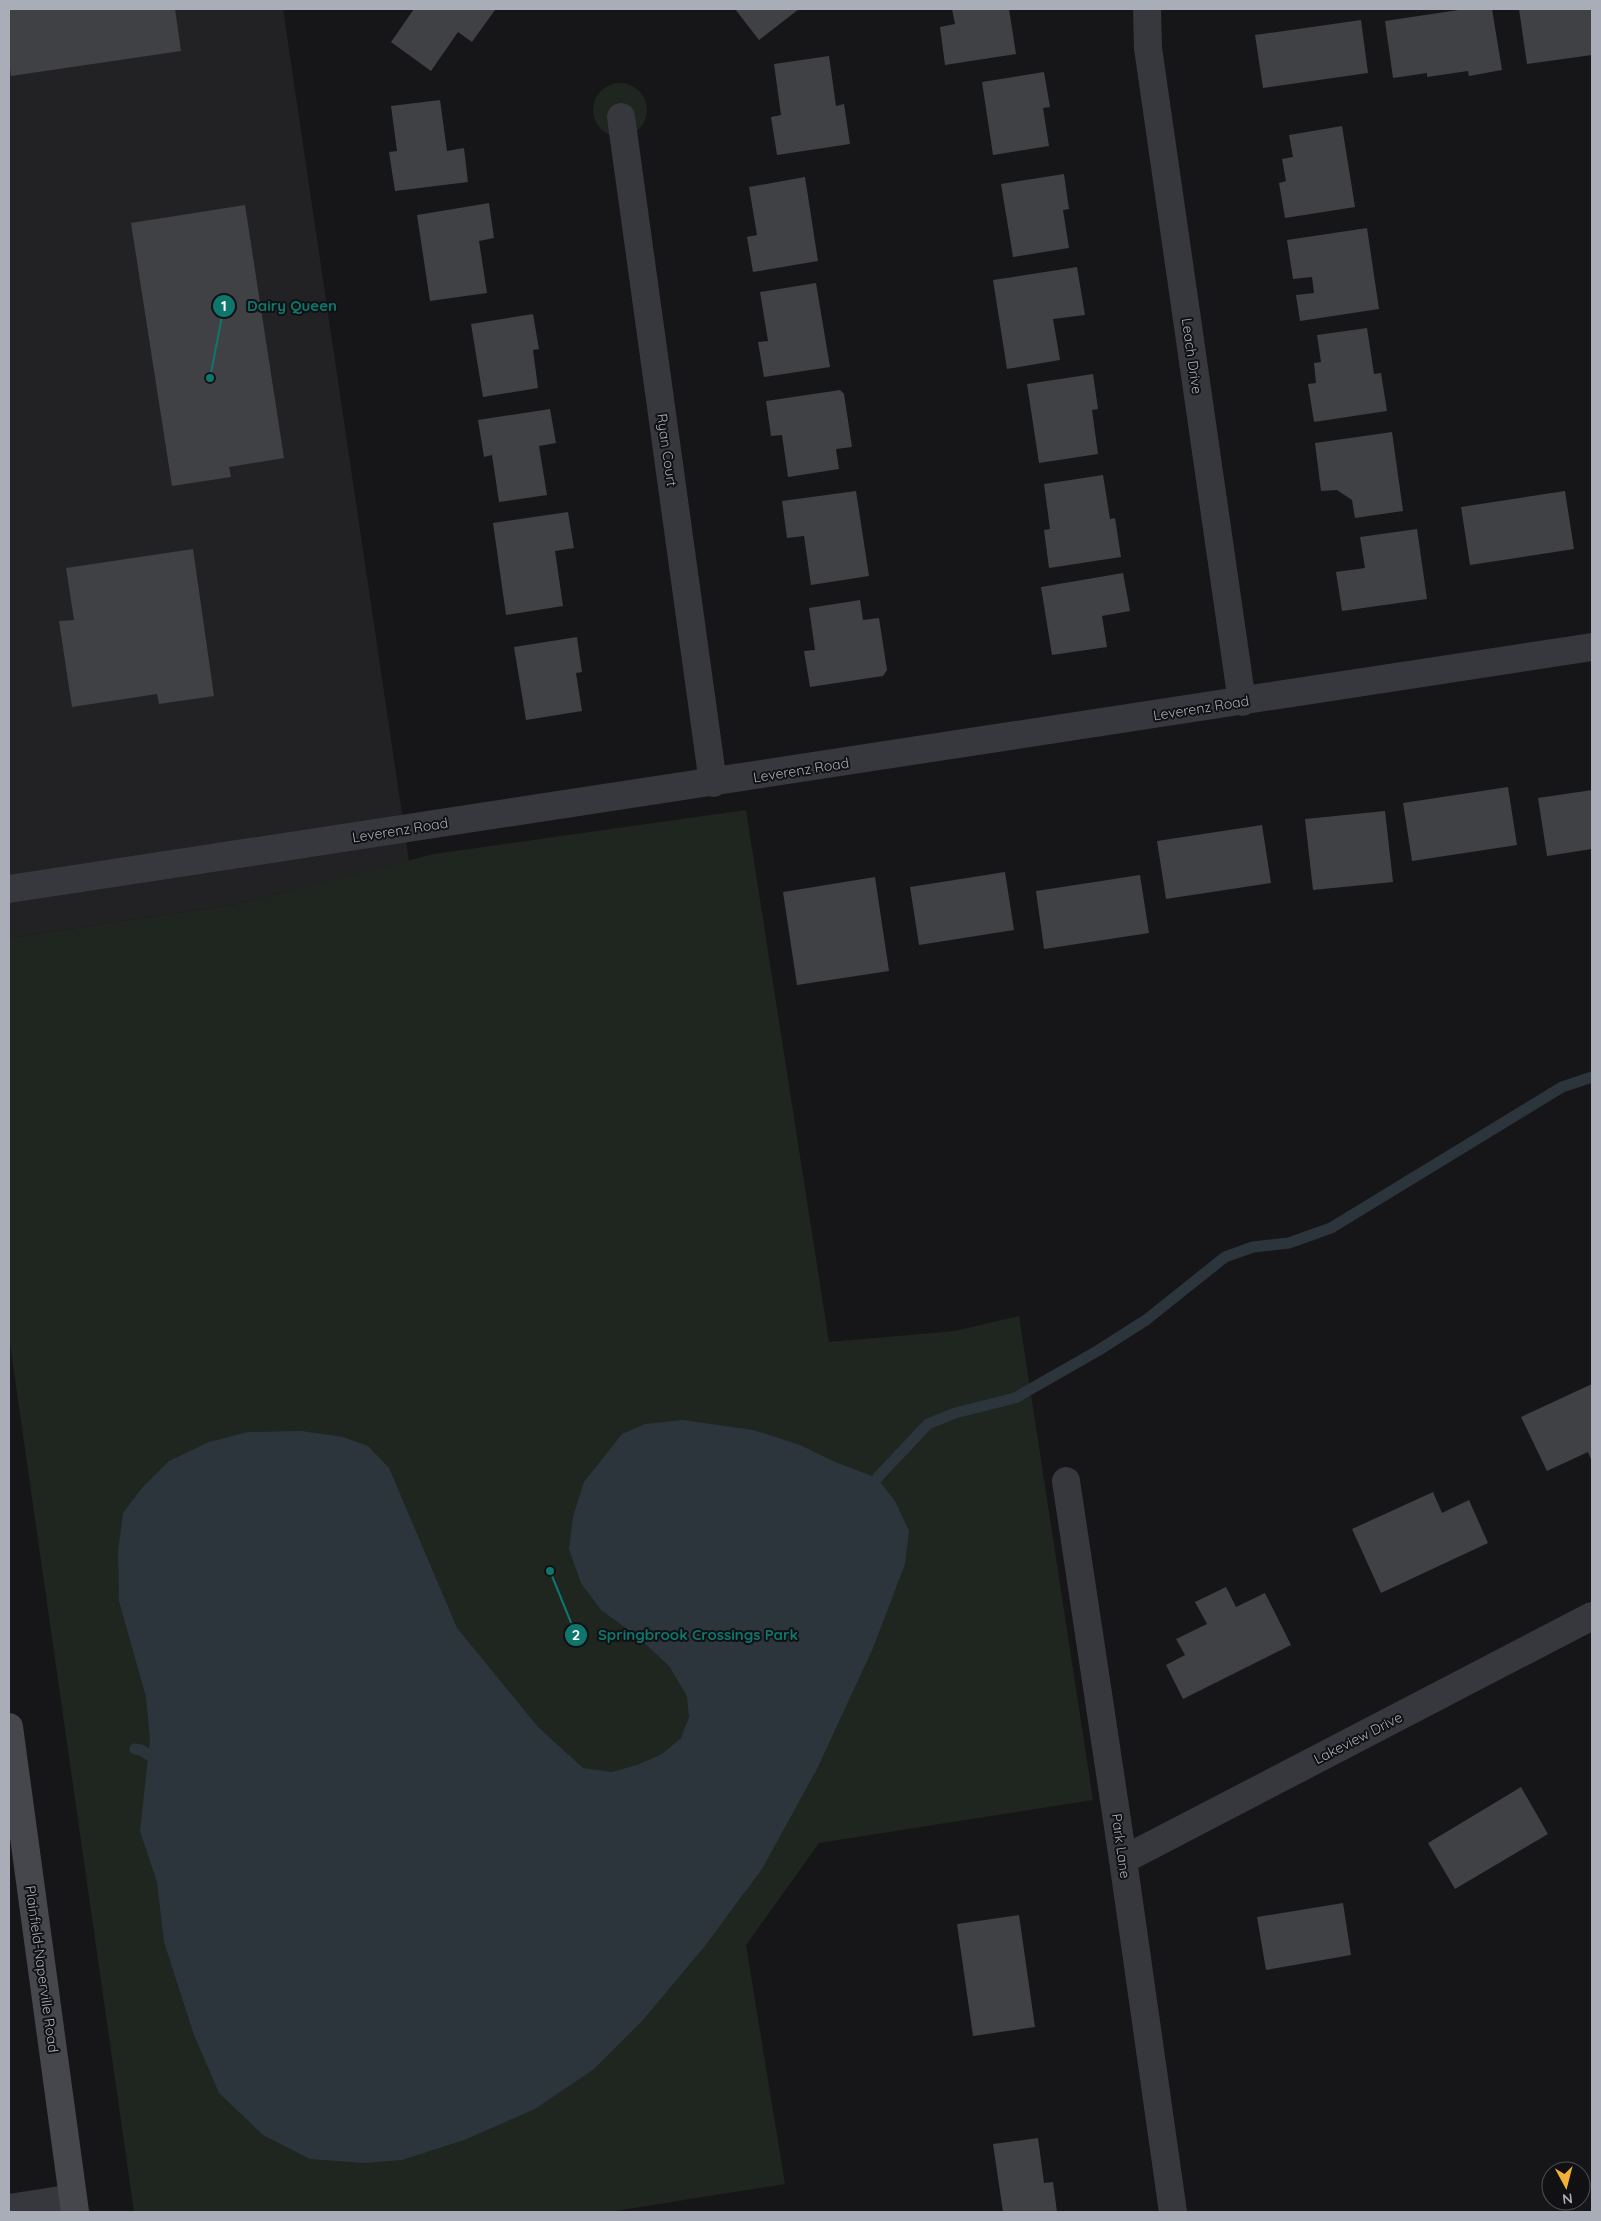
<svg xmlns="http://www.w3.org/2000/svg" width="1601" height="2221" font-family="Quicksand,sans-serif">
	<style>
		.built { fill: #222225 }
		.green { fill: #1e261f }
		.water { fill: #2c353c }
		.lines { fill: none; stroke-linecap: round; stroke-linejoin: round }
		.stream { stroke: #2c353c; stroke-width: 11 }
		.building { fill: #404145 }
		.street { stroke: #37383d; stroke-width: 28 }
		.secondary { stroke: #45474d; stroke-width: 28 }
		.labels { text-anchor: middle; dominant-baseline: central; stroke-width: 4; stroke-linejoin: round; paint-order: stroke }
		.street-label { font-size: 14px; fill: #a8adb8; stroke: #111113 }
		.leader { fill: none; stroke: #0f766e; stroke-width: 2 }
		.callout-dot { fill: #0f766e; stroke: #111113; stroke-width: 2 }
		.mark-label { font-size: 15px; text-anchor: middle; font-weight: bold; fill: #fff }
		.callout-label { font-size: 15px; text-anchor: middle; font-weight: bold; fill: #0f766e; stroke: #111113; stroke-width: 4; stroke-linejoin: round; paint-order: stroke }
	</style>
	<rect width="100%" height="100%" fill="#161618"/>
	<path class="built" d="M9,9H283L409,861L236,904L9,938Z"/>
	<path class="green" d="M593 110a27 27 0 1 1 54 0a27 27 0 1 1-54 0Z
		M746,810L829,1342L955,1331L1019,1316L1093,1800L819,1843L746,1945L785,2184L609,2212H134L9,1337V938L236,904L434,854Z"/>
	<path class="water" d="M683,1420L753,1430L800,1445L835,1462L877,1478L895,1501L909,1531L905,1564L873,1648L817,1769L762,1869L704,1947L643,2020L594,2069L535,2109L464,2140L402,2160L364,2163L310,2159L263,2135L219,2093L194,2035L164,1942L157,1882L140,1831L150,1739L146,1697L119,1601L118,1552L123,1513L142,1488L169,1461L209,1442L248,1432L301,1431L343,1437L368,1446L389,1468L457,1628L538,1727L583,1768L612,1772L637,1765L662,1754L681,1738L689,1717L687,1696L669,1666L637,1636L601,1610L581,1583L569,1549L573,1517L584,1482L622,1434L645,1424Z"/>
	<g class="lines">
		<path class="stream" d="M877,1478L928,1424L955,1413L1015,1398L1099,1350L1146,1320L1225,1257L1253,1247L1289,1243L1331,1228L1562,1087L1592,1077
			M135,1749L141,1750L149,1755"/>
	</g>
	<path class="building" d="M9,9H175L181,51L11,76L9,60Z
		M414,9H493L495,10L472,42L458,32L431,71L391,42Z
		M735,9H799L759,40Z
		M952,9H1009L1016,54L945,65L940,27L955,24Z
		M1465,9H1492L1502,70L1469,76L1468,71L1427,77V73L1393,78L1385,21Z
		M1519,9H1592V55L1527,64Z
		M1361,20L1368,73L1263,88L1255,35Z
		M829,56L836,106L844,104L850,144L777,155L771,117L781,115L774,64Z
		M1044,72L1050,107L1043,108L1049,146L993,155L982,82Z
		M440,100L447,151L464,148L468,182L395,191L389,152L397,151L391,106Z
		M1342,126L1355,207L1285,218L1279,183L1286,181L1282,159L1293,157L1289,135Z
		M1064,174L1069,209L1063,210L1069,248L1013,257L1001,184Z
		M805,177L818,261L753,272L747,237L757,235L749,187Z
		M489,203L494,238L479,241L487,293L430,301L417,215Z
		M245,205L284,458L229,467L231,477L172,486L131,223Z
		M1367,228L1379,309L1300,321L1296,295L1314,293L1312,277L1293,279L1287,240Z
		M1077,267L1085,315L1053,319L1060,360L1007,369L993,280Z
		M816,283L830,367L764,377L758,342L768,341L760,292Z
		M533,314L539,349L533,350L538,388L483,397L471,324Z
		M1367,328L1374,374L1381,373L1387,411L1314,422L1308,384L1316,383L1314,363L1321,362L1317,335Z
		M1093,374L1098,409L1092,410L1098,454L1039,463L1027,384Z
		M840,390L844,394L852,447L836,449L839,469L788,477L782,435L771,436L766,401Z
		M550,409L556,443L539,446L547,495L499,502L492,455L484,457L478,420Z
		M1392,432L1403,511L1355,518L1352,500L1337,490L1321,491L1315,443Z
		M1103,475L1110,519L1115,518L1121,557L1049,568L1044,530L1050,529L1044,484Z
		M856,491L869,576L811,585L804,536L787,538L782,501Z
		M1565,491L1574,549L1470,565L1461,507Z
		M568,512L574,548L555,551L563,606L506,615L493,523Z
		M1417,529L1427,599L1342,611L1336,572L1365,568L1360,537Z
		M193,549L214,696L159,704L157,694L72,707L59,621L74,620L66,568Z
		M1123,573L1130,611L1102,616L1107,647L1052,655L1041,587Z
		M860,600L863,620L879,618L887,670L883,676L810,687L804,651L815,650L809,608Z
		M577,637L582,672L576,673L582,711L526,720L514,647Z
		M1508,787L1517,845L1412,861L1403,803Z
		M1592,790V849L1547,856L1538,798Z
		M1385,811L1393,882L1313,890L1305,819Z
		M1262,825L1271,883L1166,899L1157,841Z
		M1005,872L1014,930L919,945L910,887Z
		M1140,875L1149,933L1044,949L1036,891Z
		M875,877L889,971L797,985L783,892Z
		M1592,1384V1462L1588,1452L1547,1471L1521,1417Z
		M1433,1492L1442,1513L1469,1500L1488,1543L1381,1593L1352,1529Z
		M1226,1587L1236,1607L1265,1593L1291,1645L1183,1699L1166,1665L1185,1655L1176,1639L1207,1624L1195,1602Z
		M1521,1787L1548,1834L1455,1889L1428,1843Z
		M1343,1903L1351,1955L1266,1970L1257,1917Z
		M1019,1915L1035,2027L973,2036L957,1924Z
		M1038,2138L1044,2183L1053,2182L1057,2212H1003L993,2144Z"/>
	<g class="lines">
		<path class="street" d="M1147,9L1148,48L1242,702
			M621,117L713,783
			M9,889L1592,647
			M1066,1481L1123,1860L1173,2212
			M1123,1860L1592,1616
			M9,2208L73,2198"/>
		<path class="secondary" d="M9,1727L75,2212"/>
	</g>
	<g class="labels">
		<g class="street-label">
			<text transform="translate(1192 356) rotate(82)">Leach Drive</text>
			<text transform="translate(667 450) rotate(82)">Ryan Court</text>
			<text transform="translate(1201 708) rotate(-9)">Leverenz Road</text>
			<text transform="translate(801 770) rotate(-9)">Leverenz Road</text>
			<text transform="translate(400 830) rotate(-9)">Leverenz Road</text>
			<text transform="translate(1358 1738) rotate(-27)">Lakeview Drive</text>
			<text transform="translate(1121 1846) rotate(82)">Park Lane</text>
			<text transform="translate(42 1969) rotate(82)">Plainfield-Naperville Road</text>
		</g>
	</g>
	<path class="leader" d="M210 378L224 306M550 1571L576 1635"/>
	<g class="callout-dot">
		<circle cx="210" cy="378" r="5"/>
		<circle cx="550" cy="1571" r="5"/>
		<circle cx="224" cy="306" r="12"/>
		<circle cx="576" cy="1635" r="12"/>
	</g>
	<g class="mark-label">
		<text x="224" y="311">1</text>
		<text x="576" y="1640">2</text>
	</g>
	<g class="callout-label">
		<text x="292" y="311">Dairy Queen</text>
		<text x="698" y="1640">Springbrook Crossings Park</text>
	</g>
	<rect width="1601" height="2221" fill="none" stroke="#a8adb8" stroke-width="20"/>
	<g transform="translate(1566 2186) rotate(173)"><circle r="24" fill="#111113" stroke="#4d4f55"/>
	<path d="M0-4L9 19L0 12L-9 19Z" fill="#f2b134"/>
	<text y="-8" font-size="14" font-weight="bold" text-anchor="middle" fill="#a8adb8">N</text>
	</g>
</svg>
